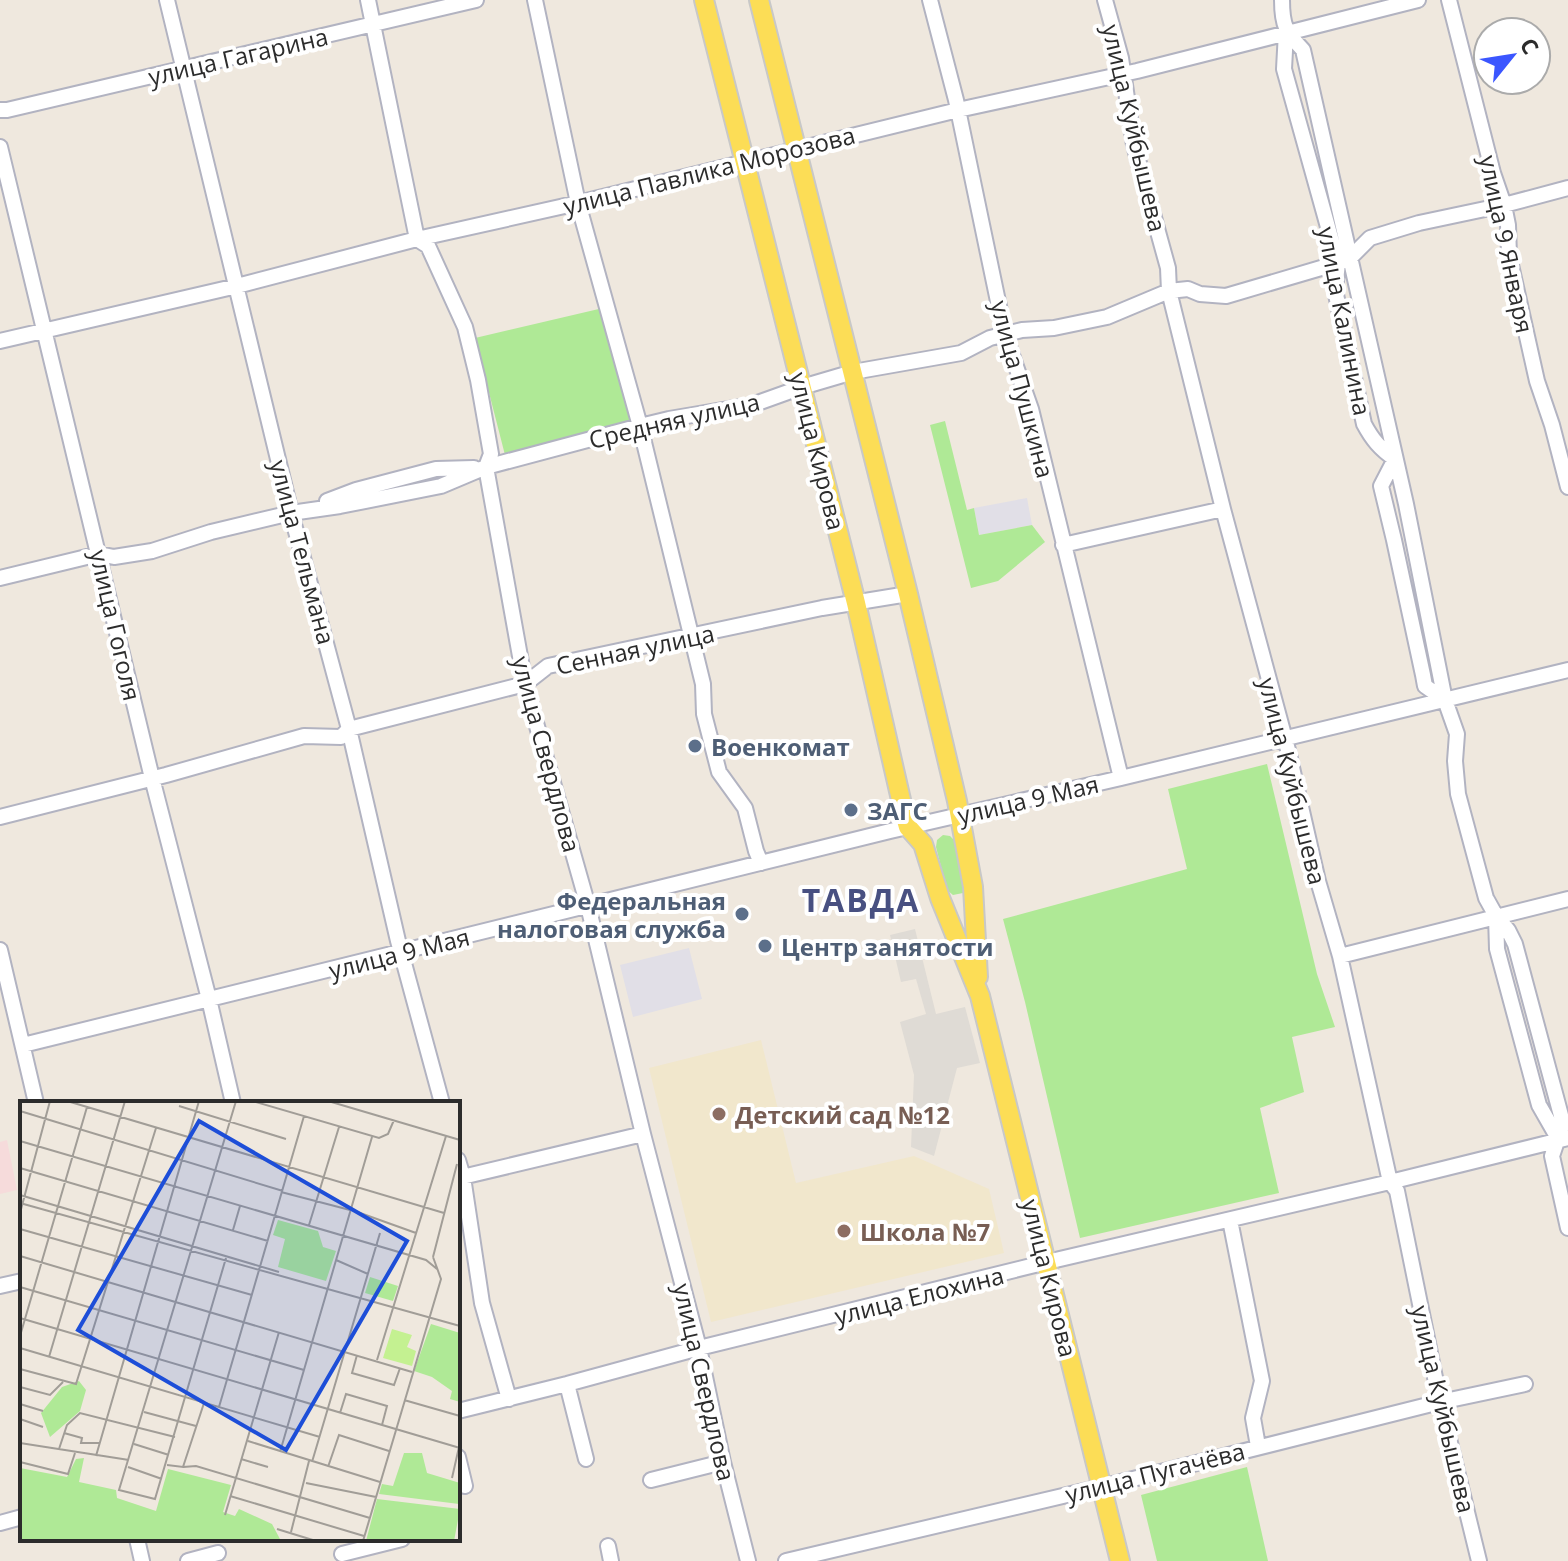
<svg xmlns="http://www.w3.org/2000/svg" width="1568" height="1561" font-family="'Open Sans',sans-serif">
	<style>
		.industrial { fill: #e1dfe7 }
		.education { fill: #f1e7cc }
		.medical { fill: #f6dbdb }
		.green { fill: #afe996 }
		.plaza { fill: #dfdbd5 }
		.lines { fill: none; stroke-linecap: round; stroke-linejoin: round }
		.minor-casing { stroke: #b2b3c1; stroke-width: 18 }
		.major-casing { stroke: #c8c8c8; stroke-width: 22 }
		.minor { stroke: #fff; stroke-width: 14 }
		.major { stroke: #fcdd56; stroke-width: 18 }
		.service-dot { fill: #5c6f8a; stroke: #fff; stroke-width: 3 }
		.education-dot { fill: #8d6e63; stroke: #fff; stroke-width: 3 }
		.labels { text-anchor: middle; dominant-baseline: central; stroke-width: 8; stroke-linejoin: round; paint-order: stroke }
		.street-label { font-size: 24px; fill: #2c2c2c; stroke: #fff }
		.service-label { font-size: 24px; font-weight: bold; fill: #4e5e75; stroke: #fff; text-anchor: start }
		.education-label { font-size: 24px; font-weight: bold; fill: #785e54; stroke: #fff; text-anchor: start }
		.district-label { font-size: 32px; font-weight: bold; letter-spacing: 2px; fill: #485081; stroke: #fff }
		.inset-road { fill: none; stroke: #a19d97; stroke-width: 2 }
		.view { fill: #1d4ed8; fill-opacity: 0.15; stroke: #1d4ed8; stroke-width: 4 }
		.inset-edge { fill: none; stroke: #2c2c2c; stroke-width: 4 }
	</style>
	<rect width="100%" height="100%" fill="#efe8de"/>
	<path class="industrial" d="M1027,498L1032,525L979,535L974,508Z
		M689,948L702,999L633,1017L620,965Z"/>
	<path class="education" d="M761,1040L796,1183L914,1156L989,1189L1004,1253L711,1322L649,1068Z"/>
	<path class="medical" d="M7,1140L17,1190L0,1194V1142Z"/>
	<path class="green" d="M603,308L633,422L505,455L475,338Z
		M945,421L967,510L974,508L979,535L1032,525L1045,542L998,581L971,588L930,425Z
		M1267,764L1317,974L1335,1027L1292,1037L1304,1092L1260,1108L1279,1193L1080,1238L1025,1002L1003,919L1187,869L1168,789Z
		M943,835L950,836L955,841L966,886L963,893L953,895L947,890L936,847L937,840Z
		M1247,1467L1268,1561H1157L1141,1495Z"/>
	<path class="plaza" d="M915,929L936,1014L965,1007L980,1063L957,1068L934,1156L911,1147L914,1075L900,1022L926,1014L916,979L901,982L890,935Z"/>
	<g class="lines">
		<defs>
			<path id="minor" d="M167,0L291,513L349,729L398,941L442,1103
				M368,0L417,239L428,246L465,327L478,380L491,454L486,467L525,684L588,906L643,1134L699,1348L723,1462L748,1561
				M535,0L578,203L640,426L703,684L704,714L719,772L745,808L756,851L761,863
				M930,0L956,100L1005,335L1031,409L1121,778
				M1105,0L1121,58L1134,145L1168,268L1169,291L1223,509L1288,750L1318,881L1340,956L1390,1182L1397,1191L1440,1402L1479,1561
				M1282,0C1282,26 1286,32 1303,50L1406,504L1445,700
				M1449,0L1493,173L1504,205L1508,225L1509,256L1537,381L1552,425L1568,487
				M1286,32L1284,69L1338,263L1335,290L1364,424C1372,439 1380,449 1395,459L1381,486L1394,540L1423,675L1425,686L1445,700L1457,734L1455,761L1458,794L1486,898L1496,916L1497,949L1539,1105L1559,1140
				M0,110H7L476,0
				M0,147L152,778L209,999L233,1103
				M0,341L237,286L417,239L578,203L958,110L1137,71L1418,0
				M327,501L356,490L436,469L474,468
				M1063,545L1223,509
				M0,578L99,554L114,557L152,551L211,532L291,513L340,506L441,486L486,467L640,426L669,419L752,405L802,387L853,372L961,353L990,338L1022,330L1054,328L1107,317L1169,291L1188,289L1200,294L1226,296L1338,263L1351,257L1370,238L1419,223L1504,205L1568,188
				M0,817L166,775L304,736L341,737L349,729L525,684L548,666L822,608L908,594
				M1496,916L1508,930L1515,944L1563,1123L1552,1156L1568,1228
				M0,950L36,1103
				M1340,956L1568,899
				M23,1045L890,831L1121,778L1568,670
				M458,1160L463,1177L482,1303L509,1399
				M458,1178L643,1134
				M1230,1220L1262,1381L1253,1418L1258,1446
				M0,1286L22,1281
				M567,1384L586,1459
				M458,1411L567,1384L699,1348L1047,1262L1390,1182L1568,1138
				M458,1457L465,1486
				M651,1480L723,1462
				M0,1523L22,1517
				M137,1539L142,1561
				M608,1546L611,1561
				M342,1554L402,1539
				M188,1561L218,1553
				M786,1561L1101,1487L1440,1402L1525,1384"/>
			<path id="major" d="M704,0L856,603L904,813L908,827L923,844L940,898L980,996L1120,1561
				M759,0L908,594L957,801L973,887L978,977"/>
		</defs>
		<use href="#minor" class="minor-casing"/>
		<use href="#major" class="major-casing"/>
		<use href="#minor" class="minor"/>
		<use href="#major" class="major"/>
	</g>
	<g class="service-dot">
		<circle cx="695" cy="746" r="8"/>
		<circle cx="851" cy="810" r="8"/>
		<circle cx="742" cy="914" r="8"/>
		<circle cx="765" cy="946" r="8"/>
	</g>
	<g class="education-dot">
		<circle cx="719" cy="1114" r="8"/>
		<circle cx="844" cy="1231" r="8"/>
	</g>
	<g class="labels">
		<g class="street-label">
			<text transform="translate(238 56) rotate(-13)">улица Гагарина</text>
			<text transform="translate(1135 128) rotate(77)">улица Куйбышева</text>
			<text transform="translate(709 170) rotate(-14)">улица Павлика Морозова</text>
			<text transform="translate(1507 244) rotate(78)">улица 9 Января</text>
			<text transform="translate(1345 321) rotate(79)">улица Калинина</text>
			<text transform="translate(1023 389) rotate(75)">улица Пушкина</text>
			<text transform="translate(674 420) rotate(-13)">Средняя улица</text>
			<text transform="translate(818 451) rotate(76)">улица Кирова</text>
			<text transform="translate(303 552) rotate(75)">улица Тельмана</text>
			<text transform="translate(116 625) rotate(77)">улица Гоголя</text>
			<text transform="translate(635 649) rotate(-12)">Сенная улица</text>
			<text transform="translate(547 754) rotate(75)">улица Свердлова</text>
			<text transform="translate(1293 781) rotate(76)">улица Куйбышева</text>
			<text transform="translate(1028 799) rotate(-13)">улица 9 Мая</text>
			<text transform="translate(399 953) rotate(-14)">улица 9 Мая</text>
			<text transform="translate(1050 1278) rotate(76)">улица Кирова</text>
			<text transform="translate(919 1295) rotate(-14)">улица Елохина</text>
			<text transform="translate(705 1382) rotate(77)">улица Свердлова</text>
			<text transform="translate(1444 1409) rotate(77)">улица Куйбышева</text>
			<text transform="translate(1155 1472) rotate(-14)">улица Пугачёва</text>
		</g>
		<g class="service-label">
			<text x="711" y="746">Военкомат</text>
			<text x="867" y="810">ЗАГС</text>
			<text x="726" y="900" text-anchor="end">Федеральная<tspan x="726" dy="28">налоговая служба</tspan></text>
			<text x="781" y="946">Центр занятости</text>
		</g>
		<g class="education-label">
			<text x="735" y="1114">Детский сад №12</text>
			<text x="860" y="1231">Школа №7</text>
		</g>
		<g class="district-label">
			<text x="861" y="899">ТАВДА</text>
		</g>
	</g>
	<g transform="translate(20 1101)">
		<rect width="440" height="440" fill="#efe8de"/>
		<path d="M258,119L298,130L303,146L316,150L306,180L258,166L265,138L253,134ZM350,176L378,185L373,200L345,192ZM411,223L440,232V301L430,298L432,290L412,276L394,270ZM59,280L66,289L60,310L30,336L21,312L42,286ZM384,352H402L407,372L440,382L439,403L359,393L362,383L373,385ZM64,357L59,381L96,389L97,397L136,410L148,368L211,384L203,411L215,415L219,408L252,423L261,440H0V367L47,376L56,358ZM357,398L440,408L434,440H346Z" fill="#afe996"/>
		<path d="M372,228L392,234L387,246L396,250L392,265L363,257Z" fill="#c4f191"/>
		<path class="inset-road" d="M47,0L424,112M232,0L359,37L368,33L374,19M308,0L440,39M159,5L266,38M0,10L263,90M0,40L406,159L417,168M0,67L248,140M261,91L330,109M0,94L259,171M0,102L440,225M329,108L396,132M0,112L30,0M289,124L319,26M0,128L232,194M213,129L220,105M0,155L392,271M413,156L437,63M206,157L135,398L99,389L216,0M316,159L348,173M0,186L284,269M0,217L440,347M0,235L67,6M0,247L300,336M337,254L332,272L374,284L380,267M29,256L105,0M357,259L426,35M0,268L56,283L136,27M0,286L30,294L43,281M384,299L440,315M0,303L23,310M199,306L284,15M124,311L176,325M320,312L326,293L367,305L362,324M0,318L23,326M44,332L62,337L61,342H79M228,340L360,381M0,342L109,359M114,343L149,354M39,348L47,324L60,312L155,336M260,351L352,36M76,355L179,0M221,358L248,366M0,361L48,373L55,352M292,361L360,132M147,364L163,366L184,302M108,366L142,378M163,366L176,365L350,417M308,366L319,334L369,350M432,377L439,346M286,382L356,396M210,395L344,435M205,414L259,231M257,428L296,440M271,431L289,360M343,440L421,178L413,156"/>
		<path class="view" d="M179,20L387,140L266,349L58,229Z"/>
		<rect width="440" height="440" class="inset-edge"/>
	</g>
	<g transform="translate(1512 56) rotate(60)"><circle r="38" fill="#ffffff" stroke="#ababab" stroke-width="2"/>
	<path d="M0-6L14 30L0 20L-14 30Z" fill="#3b56ff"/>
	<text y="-12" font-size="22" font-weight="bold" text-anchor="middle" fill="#2c2c2c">С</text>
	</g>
</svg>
